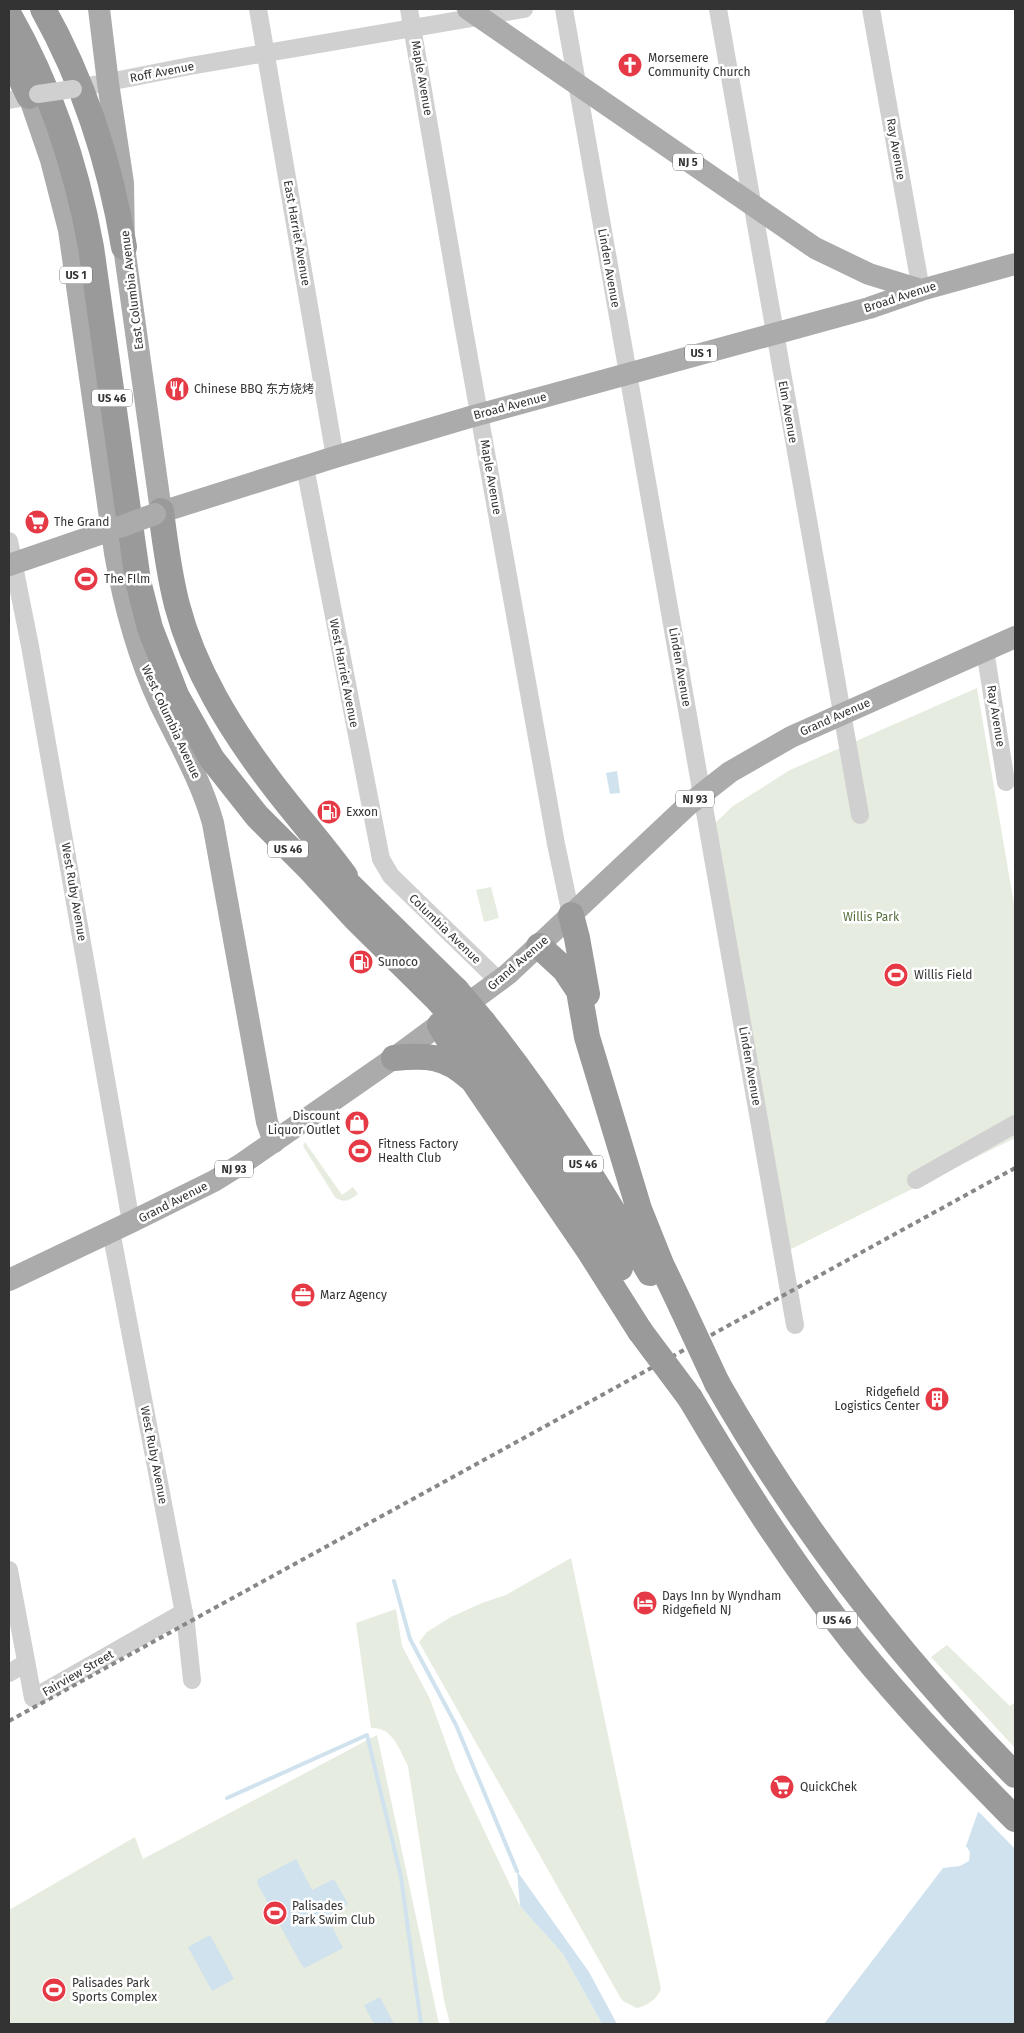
<svg xmlns="http://www.w3.org/2000/svg" width="1024" height="2033" font-family="'Fira Sans','Noto Sans SC',sans-serif">
	<style>
		.green { fill: #e6ecdf }
		.water { fill: #cfe2ee }
		.pier { fill: #fff }
		.lines { fill: none; stroke-linecap: round; stroke-linejoin: round }
		.stream { stroke: #cfe2ee; stroke-width: 4 }
		.minor { stroke: #d0d0d0; stroke-width: 18 }
		.major { stroke: #ababab; stroke-width: 22 }
		.highway { stroke: #9a9a9a; stroke-width: 26 }
		.rail { stroke: #888; stroke-width: 4; stroke-dasharray: 5 4; stroke-linecap: butt }
		.minor-bridge { stroke: #d0d0d0; stroke-width: 18 }
		.major-bridge { stroke: #ababab; stroke-width: 22 }
		.highway-bridge { stroke: #9a9a9a; stroke-width: 26 }
		.labels { text-anchor: middle; dominant-baseline: central; stroke-width: 5; stroke-linejoin: round; paint-order: stroke }
		.shield { fill: #fff; stroke: #707070; stroke-width: 1 }
		.shield-label { font-size: 11px; font-weight: bold; fill: #333 }
		.poi-label { font-size: 12px; fill: #333; stroke: #fff; text-anchor: start }
		.street-label { font-size: 12px; fill: #333; stroke: #fff }
		.park-label { font-size: 12px; fill: #56703f; stroke: #fff }
	</style>
	<rect width="100%" height="100%" fill="#fff"/>
	<path class="green" d="M977,688L1015,910V1138L779,1255L710,828L733,806L790,770Z
		M491,887L499,918L484,922L476,890Z
		M305,1142L342,1195L353,1187L358,1194C350,1200 344,1204 335,1197L303,1146Z
		M571,1558L661,1989C657,1999 647,2006 637,2008L623,2001L620,1997L419,1642L427,1632L451,1617L482,1603L506,1595Z
		M396,1609L402,1646L430,1699L456,1771L520,1906L563,1954L602,2024H450L444,2000L408,1766C399,1749 393,1727 371,1728L356,1623Z
		M947,1645L1010,1706L1015,1702V1748L931,1657Z
		M377,1735L439,2024H9V1910L135,1837L143,1859Z"/>
	<path class="water" d="M617,771L620,793L610,794L606,773Z
		M1015,1802V2024H824L943,1868L960,1866L969,1861L970,1852L966,1846L978,1812L992,1816Z
		M296,1859L312,1890L334,1879L348,1904L327,1916L343,1948L305,1968L302,1966L257,1883L258,1879Z
		M517,1871L589,1972L617,2024H602L563,1954L520,1906Z
		M210,1935L234,1979L212,1991L188,1947Z
		M380,1997L394,2024H374L364,2005Z"/>
	<path class="pier" d="M1015,1799V1849L977,1810L992,1813Z"/>
	<g class="lines">
		<path class="stream" d="M394,1581L410,1639L456,1725L517,1871
			M227,1798L367,1735L401,1877L421,2024"/>
		<path class="minor" d="M258,9L335,457
			M409,9L463,324L556,844L571,915
			M564,9L795,1325
			M718,9L860,815
			M871,9L921,290
			M73,89L190,66L524,9
			M9,100L38,95
			M305,467L381,859L391,876L499,981
			M9,541L30,646L131,1222
			M985,650L1006,782
			M916,1180L1015,1124
			M111,1231L186,1624L192,1680
			M9,1570L33,1698L184,1612
			M9,1673L26,1663"/>
		<path class="major" d="M99,9L108,83L123,183L124,247L161,511
			M468,9L815,248L869,274L921,290
			M29,96L51,160L69,230L115,553C124,605 138,656 160,704C179,743 201,780 213,823L267,1122L274,1142
			M155,514L335,457L470,417L869,308L921,290L1015,264
			M9,565L120,527
			M9,1280L131,1222L214,1181L243,1163L394,1058L508,974L688,805L730,772L791,737L1015,637"/>
		<path class="highway" d="M43,9C85,84 110,163 124,247
			M9,15C50,87 76,165 91,247L138,581L150,628L176,695L212,759L257,816L307,866L355,918L439,1001
			M9,54L29,96
			M161,511C165,543 169,574 177,605C194,670 230,728 270,781C294,813 321,843 345,876
			M328,864L456,990
			M571,915L577,938L587,994
			M539,946L565,970L579,991L587,1037L639,1209L661,1264L682,1308
			M483,1022C546,1100 599,1187 650,1273
			M440,1025L474,1082L590,1252L640,1331
			M479,1048L547,1148L620,1268
			M394,1058C426,1055 445,1055 470,1078
			M717,1383C799,1527 899,1657 1015,1775
			M690,1398C740,1483 793,1566 854,1643C904,1705 959,1762 1015,1819"/>
		<path class="rail" d="M9,1721L1015,1168"/>
		<path class="minor-bridge" d="M38,94L73,89"/>
		<path class="major-bridge" d="M120,527L155,514"/>
		<path class="highway-bridge" d="M456,990L483,1022
			M439,1001L479,1048
			M682,1308L717,1383
			M640,1331L690,1398"/>
	</g>
	<defs>
		<symbol id="church-disc" viewBox="-11 -11 22 22"><circle r="9.5" fill="#e63946" stroke="#fff"/><path d="M-1.2-6h2.4v3.5h3.3v2.4h-3.3V6h-2.4V-.1h-3.3v-2.4h3.3Z" fill="#fff"/></symbol>
		<symbol id="restaurant-disc" viewBox="-11 -11 22 22"><circle r="9.5" fill="#e63946" stroke="#fff"/><path d="M-5-6h1v4h1v-4h1v4h1v-4h1v5L-1.5 .5V6h-2V.5L-5-1ZM5-6V6H3V1.5H1.5Q1.5-4 5-6Z" fill="#fff"/></symbol>
		<symbol id="supermarket-disc" viewBox="-11 -11 22 22"><circle r="9.5" fill="#e63946" stroke="#fff"/><path d="M-6-5.5h2.5l.6 2H6L4.5 2H-2.5L-4.4-4H-6ZM-1.5 3.2a1.3 1.3 0 1 0 .1 0ZM3 3.2a1.3 1.3 0 1 0 .1 0Z" fill="#fff"/></symbol>
		<symbol id="stadium-disc" viewBox="-11 -11 22 22"><circle r="9.5" fill="#e63946" stroke="#fff"/><path d="M0-5a6.5 5 0 1 0 0 10a6.5 5 0 1 0 0-10ZM-3.5-1.8h7v3.6h-7Z" fill="#fff"/></symbol>
		<symbol id="fuel-disc" viewBox="-11 -11 22 22"><circle r="9.5" fill="#e63946" stroke="#fff"/><path d="M-5.5-6h7V0h2V4h1.3V-2.5L3-4.5l.8-.8L6-3V5H2.5V1h-1V6h-7ZM-4.2-4.7v3.2H.2V-4.7Z" fill="#fff"/></symbol>
		<symbol id="shop-disc" viewBox="-11 -11 22 22"><circle r="9.5" fill="#e63946" stroke="#fff"/><path d="M-5-2.5h2.3a2.7 3.5 0 0 1 5.4 0H5L5.5 6h-11ZM-1.5-2.5h3a1.5 2.3 0 0 0-3 0Z" fill="#fff"/></symbol>
		<symbol id="office-disc" viewBox="-11 -11 22 22"><circle r="9.5" fill="#e63946" stroke="#fff"/><path d="M-6-3h4V-5.5h4V-3h4V5H-6ZM-1-4.5V-3h2v-1.5ZM-6 0V1H6V0Z" fill="#fff"/></symbol>
		<symbol id="building-disc" viewBox="-11 -11 22 22"><circle r="9.5" fill="#e63946" stroke="#fff"/><path d="M-4-6H4V6H1V3H-1V6H-4ZM-2.5-4.3h1.7v1.8h-1.7ZM.8-4.3h1.7v1.8H.8ZM-2.5-1h1.7V.8h-1.7ZM.8-1h1.7V.8H.8Z" fill="#fff"/></symbol>
		<symbol id="hotel-disc" viewBox="-11 -11 22 22"><circle r="9.5" fill="#e63946" stroke="#fff"/><path d="M-6-4.5h1.5V1H6V5H4.5V3h-9V5H-6ZM-4 0a1.8 1.8 0 1 1 3.6 0ZM.5 0V-2.5h3Q6-2.5 6 0Z" fill="#fff"/></symbol>
	</defs>
	<g fill-rule="evenodd">
		<use href="#church-disc" x="616" y="51" width="28" height="28"/>
		<use href="#restaurant-disc" x="163" y="375" width="28" height="28"/>
		<use href="#supermarket-disc" x="23" y="508" width="28" height="28"/>
		<use href="#stadium-disc" x="72" y="565" width="28" height="28"/>
		<use href="#fuel-disc" x="315" y="798" width="28" height="28"/>
		<use href="#fuel-disc" x="347" y="948" width="28" height="28"/>
		<use href="#stadium-disc" x="882" y="961" width="28" height="28"/>
		<use href="#shop-disc" x="343" y="1109" width="28" height="28"/>
		<use href="#stadium-disc" x="346" y="1137" width="28" height="28"/>
		<use href="#office-disc" x="289" y="1281" width="28" height="28"/>
		<use href="#building-disc" x="923" y="1385" width="28" height="28"/>
		<use href="#hotel-disc" x="631" y="1589" width="28" height="28"/>
		<use href="#supermarket-disc" x="768" y="1773" width="28" height="28"/>
		<use href="#stadium-disc" x="261" y="1899" width="28" height="28"/>
		<use href="#stadium-disc" x="40" y="1976" width="28" height="28"/>
	</g>
	<g class="labels">
		<g class="shield">
			<rect x="673" y="153.5" width="30" height="17" rx="4"/>
			<rect x="60" y="266.5" width="32" height="17" rx="4"/>
			<rect x="685" y="344.5" width="32" height="17" rx="4"/>
			<rect x="92" y="389.5" width="40" height="17" rx="4"/>
			<rect x="676" y="790.5" width="38" height="17" rx="4"/>
			<rect x="268" y="840.5" width="40" height="17" rx="4"/>
			<rect x="563" y="1155.5" width="40" height="17" rx="4"/>
			<rect x="215" y="1160.5" width="38" height="17" rx="4"/>
			<rect x="817" y="1611.5" width="40" height="17" rx="4"/>
		</g>
		<g class="shield-label">
			<text x="688" y="162">NJ 5</text>
			<text x="76" y="275">US 1</text>
			<text x="701" y="353">US 1</text>
			<text x="112" y="398">US 46</text>
			<text x="695" y="799">NJ 93</text>
			<text x="288" y="849">US 46</text>
			<text x="583" y="1164">US 46</text>
			<text x="234" y="1169">NJ 93</text>
			<text x="837" y="1620">US 46</text>
		</g>
		<g class="poi-label">
			<text x="648" y="58">Morsemere<tspan x="648" dy="14">Community Church</tspan></text>
			<text x="194" y="389">Chinese BBQ 东方烧烤</text>
			<text x="54" y="522">The Grand</text>
			<text x="104" y="579">The FIlm</text>
			<text x="346" y="812">Exxon</text>
			<text x="378" y="962">Sunoco</text>
			<text x="914" y="975">Willis Field</text>
			<text x="340" y="1116" text-anchor="end">Discount<tspan x="340" dy="14">Liquor Outlet</tspan></text>
			<text x="378" y="1144">Fitness Factory<tspan x="378" dy="14">Health Club</tspan></text>
			<text x="320" y="1295">Marz Agency</text>
			<text x="920" y="1392" text-anchor="end">Ridgefield<tspan x="920" dy="14">Logistics Center</tspan></text>
			<text x="662" y="1596">Days Inn by Wyndham<tspan x="662" dy="14">Ridgefield NJ</tspan></text>
			<text x="800" y="1787">QuickChek</text>
			<text x="292" y="1906">Palisades<tspan x="292" dy="14">Park Swim Club</tspan></text>
			<text x="72" y="1983">Palisades Park<tspan x="72" dy="14">Sports Complex</tspan></text>
		</g>
		<g class="street-label">
			<text transform="translate(162 72) rotate(-11)">Roff Avenue</text>
			<text transform="translate(422 78) rotate(80)">Maple Avenue</text>
			<text transform="translate(896 149) rotate(80)">Ray Avenue</text>
			<text transform="translate(297 233) rotate(80)">East Harriet Avenue</text>
			<text transform="translate(609 268) rotate(80)">Linden Avenue</text>
			<text transform="translate(132 290) rotate(-97)">East Columbia Avenue</text>
			<text transform="translate(900 297) rotate(-18)">Broad Avenue</text>
			<text transform="translate(510 406) rotate(-15)">Broad Avenue</text>
			<text transform="translate(788 412) rotate(80)">Elm Avenue</text>
			<text transform="translate(491 477) rotate(80)">Maple Avenue</text>
			<text transform="translate(680 667) rotate(80)">Linden Avenue</text>
			<text transform="translate(344 673) rotate(79)">West Harriet Avenue</text>
			<text transform="translate(996 716) rotate(81)">Ray Avenue</text>
			<text transform="translate(835 717) rotate(-24)">Grand Avenue</text>
			<text transform="translate(171 722) rotate(65)">West Columbia Avenue</text>
			<text transform="translate(74 892) rotate(80)">West Ruby Avenue</text>
			<text transform="translate(445 929) rotate(44)">Columbia Avenue</text>
			<text transform="translate(518 963) rotate(-41)">Grand Avenue</text>
			<text transform="translate(750 1066) rotate(80)">Linden Avenue</text>
			<text transform="translate(173 1202) rotate(-27)">Grand Avenue</text>
			<text transform="translate(154 1455) rotate(79)">West Ruby Avenue</text>
			<text transform="translate(78 1673) rotate(-30)">Fairview Street</text>
		</g>
		<g class="park-label">
			<text x="871" y="917">Willis Park</text>
		</g>
	</g>
	<rect width="1024" height="2033" fill="none" stroke="#333333" stroke-width="20"/>
</svg>
